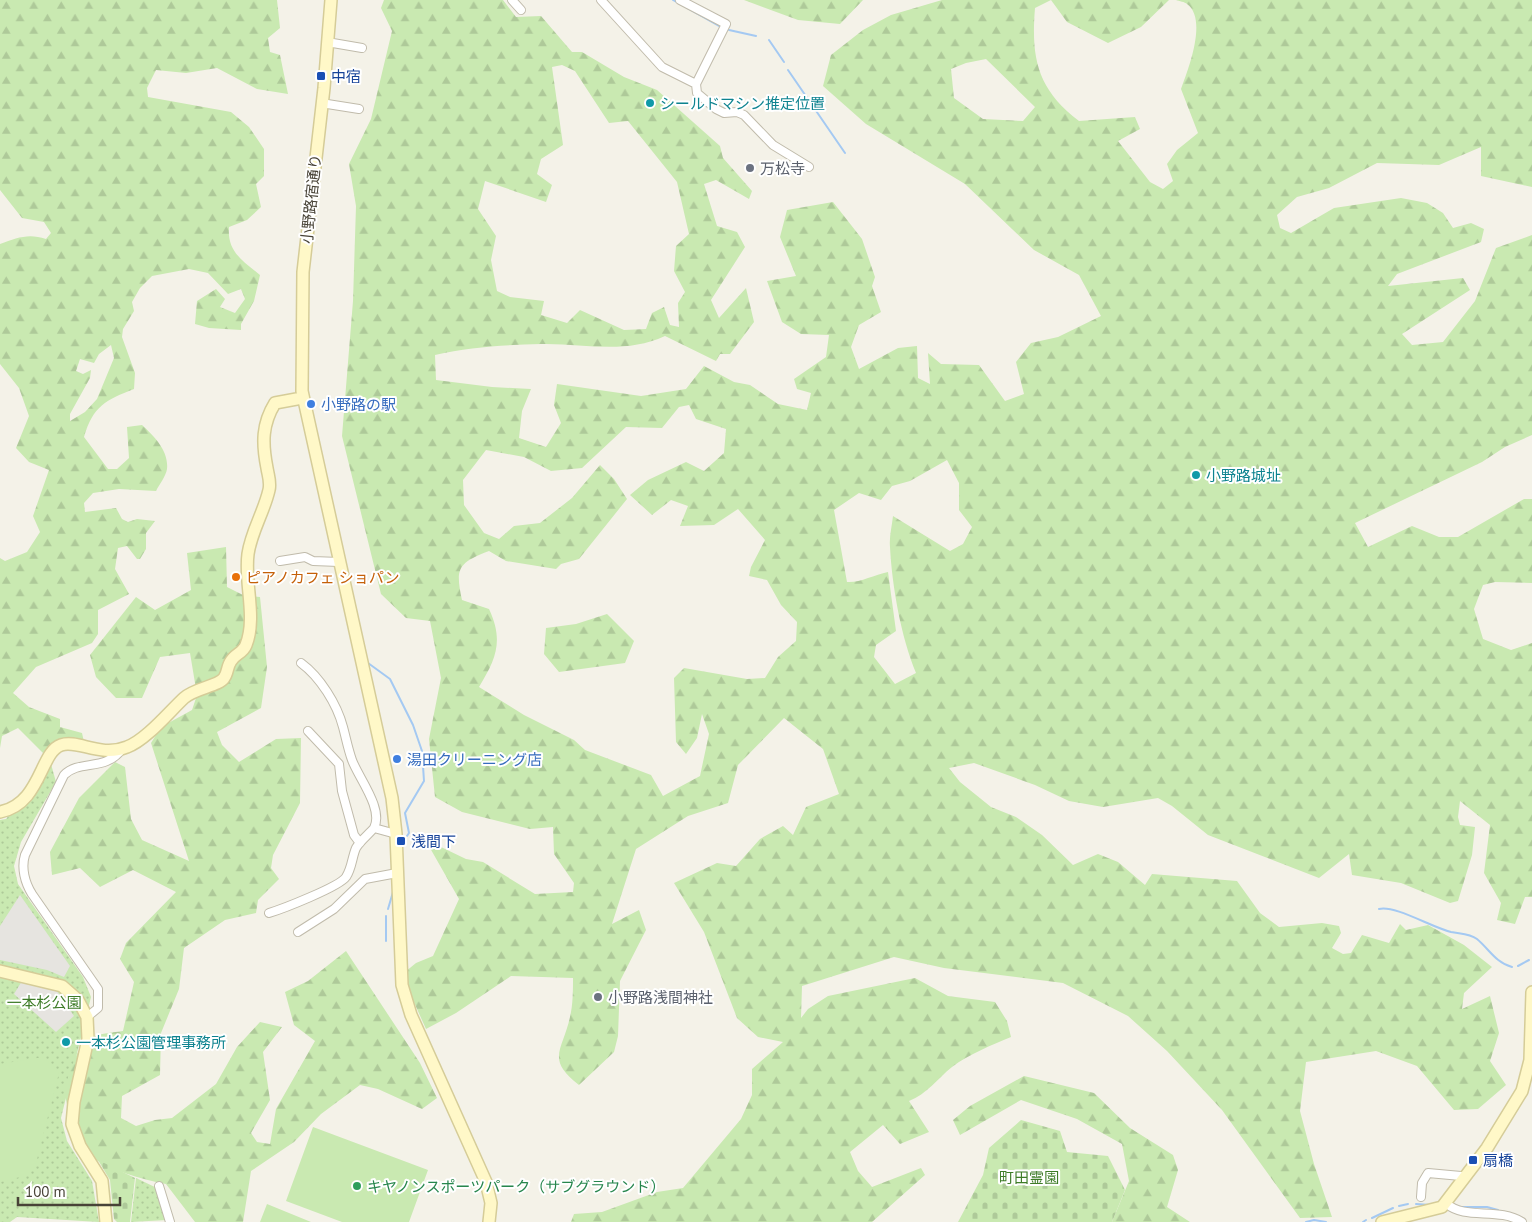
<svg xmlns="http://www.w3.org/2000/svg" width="1532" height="1222" font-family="'PT Sans','Noto Sans JP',sans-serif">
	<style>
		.green { fill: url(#green-dots) }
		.forest { fill: url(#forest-firs); fill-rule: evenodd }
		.cemetery { fill: url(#cemetery-stones) }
		.pitch { fill: #c9e9b1 }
		.parking { fill: #e6e4e0 }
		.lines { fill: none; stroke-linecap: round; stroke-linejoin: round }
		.stream { stroke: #a4c9f2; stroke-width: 2 }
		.street-casing { stroke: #c0bbab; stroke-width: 10 }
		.secondary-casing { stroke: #d5cc98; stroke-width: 14 }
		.street { stroke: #fff; stroke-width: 8 }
		.secondary { stroke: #fff8c8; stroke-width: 11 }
		.transit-dot { fill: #1a4fb4; stroke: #fff; stroke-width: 2 }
		.culture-dot { fill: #0f9aa8; stroke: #fff; stroke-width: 2 }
		.worship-dot { fill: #6b7280; stroke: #fff; stroke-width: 2 }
		.shop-dot { fill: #3f7fe0; stroke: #fff; stroke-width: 2 }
		.food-dot { fill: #e8710a; stroke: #fff; stroke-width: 2 }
		.leisure-dot { fill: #2e9e5b; stroke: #fff; stroke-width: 2 }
		.labels { text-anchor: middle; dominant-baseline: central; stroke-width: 4; stroke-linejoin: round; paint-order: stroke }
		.transit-label { font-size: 15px; fill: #164399; stroke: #fff; text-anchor: start }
		.culture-label { font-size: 15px; fill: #0d838f; stroke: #fff; text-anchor: start }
		.worship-label { font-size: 15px; fill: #5b616d; stroke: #fff; text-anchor: start }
		.street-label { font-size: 15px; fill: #484337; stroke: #fff }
		.shop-label { font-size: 15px; fill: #366cbe; stroke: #fff; text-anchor: start }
		.food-label { font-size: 15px; fill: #c56008; stroke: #fff; text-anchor: start }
		.park-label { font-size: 15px; fill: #3e7c28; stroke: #fff }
		.leisure-label { font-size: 15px; fill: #27864d; stroke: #fff; text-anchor: start }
	</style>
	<defs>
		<pattern id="green-dots" width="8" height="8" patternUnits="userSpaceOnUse" patternTransform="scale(1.25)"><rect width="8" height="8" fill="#c9e9b1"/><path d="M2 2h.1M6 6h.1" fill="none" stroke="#aec999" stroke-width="1.8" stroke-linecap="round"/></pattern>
		<pattern id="forest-firs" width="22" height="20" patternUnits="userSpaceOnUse" patternTransform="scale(1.25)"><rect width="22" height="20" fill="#c9e9b1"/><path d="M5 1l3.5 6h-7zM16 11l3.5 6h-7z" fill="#aec999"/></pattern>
		<pattern id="cemetery-stones" width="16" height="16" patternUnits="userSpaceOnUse" patternTransform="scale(1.25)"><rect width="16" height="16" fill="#c9e9b1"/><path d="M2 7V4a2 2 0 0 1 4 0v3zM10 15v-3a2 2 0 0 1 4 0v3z" fill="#aec999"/></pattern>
	</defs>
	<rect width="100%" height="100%" fill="#f4f2e8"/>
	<path class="green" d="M51,764L56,782L21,842L14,866L18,884L83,977L91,997L61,1118L67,1141L92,1181L99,1222L17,1217L10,1222H0V820L6,819Z
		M136,1178L159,1189L167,1220L131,1222Z"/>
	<path class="forest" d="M0,0H277L280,28L268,38L270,52L280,55L288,94L257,89L217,68L186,73L156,70L147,88L148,97L231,112L249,127L264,149V176L256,184L261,207L247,220L229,227C227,252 242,260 260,275L254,301L241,324V330L209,328L195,324L197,301L216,289L225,299L220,307L235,313L245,299L241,289L228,294L208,273L189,269L152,276L140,288L132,302L134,311L123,329L122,337L135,373L134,389C106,400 93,406 84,437L108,469H117L129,458L127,427L142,425C154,436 169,451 167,469C166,476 159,485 156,491L119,489L93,493L84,503L85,512L116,508L122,519L128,522L137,519L155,521L146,533V549L140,559H137L127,546L118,548L115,569L129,594L98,610V634L92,643L36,667L13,693L29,707L60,719V727L82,733L84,742L60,739L43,753L18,728L2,736L0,748V558L5,561L27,552L40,532L33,516L49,470L29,462L16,448L29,416L19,388L0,364V244C17,238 28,233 46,239L51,233L44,222L22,218L0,190ZM111,345L114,358L97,399L85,412L70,421V414L90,378L91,370L83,374L76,371L80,359L94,363L99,354Z
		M384,0H503L516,17L541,16L572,52H582L624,77L657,90L720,146L723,158L752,191L749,199L716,180L704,184L717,226L737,232L745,247L711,300L719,318L746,288L754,322L730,354H720L716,361L665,336C624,355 584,343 541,344C505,345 470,347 435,355L436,380L492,387L531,389L522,411L519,438L546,447L561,423L554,405L557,384L641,396L686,389L704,366L734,382L750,385L778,404L807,410L811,393L797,389L794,379L826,357L829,335L801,334L782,322L767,281L796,276L780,237L787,210L833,202L862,239L875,277L872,286L881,312L859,325L851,347L859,369L898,348L917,346L918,378L930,384L928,353L941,364L979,365L1005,401L1024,394L1016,362L1031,343L1058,337L1101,316L1079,275L1034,250L965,184L866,124L823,86L831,55L863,30L891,15L942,0H1169L1141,27L1108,43L1067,22L1051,0L1035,8C1031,58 1037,89 1079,121L1135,117L1140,129L1118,141L1150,182L1163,189L1173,181L1167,164L1177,150L1198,133L1181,89C1188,70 1208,19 1187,4C1185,2 1179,1 1176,0H1532V187L1481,176V147L1439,165L1377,163L1329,188L1297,197L1277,215L1280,228L1291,233L1334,208L1401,198L1427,203L1443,213L1453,228L1471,223L1484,229L1481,242L1397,274L1388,286L1463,278L1470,290L1402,334L1412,345L1443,342L1475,301L1496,248L1532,235V435L1505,447L1482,462L1355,523L1368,547L1412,526L1439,537H1458L1524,499H1532V583L1495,582L1483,585L1474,609L1483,639L1511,650L1532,643V897H1525L1515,924L1497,920L1501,903L1484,873L1490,825L1460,801L1458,817L1460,825L1475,827L1472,855L1458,901L1450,903L1401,883L1352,875L1349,854L1319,878L1208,835L1172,806L1158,798L1103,807L1069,801L1035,785L974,763L949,768L960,782L991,807L1016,817L1042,835L1073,865L1098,854L1118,862L1145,885L1152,874L1237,881L1260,913L1279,927L1322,923L1339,926L1341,933L1332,948L1343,954L1351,953L1362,935L1389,943L1400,924L1406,930L1428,925L1464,945L1492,967L1464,993L1462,1009L1490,996L1499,1033L1490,1061L1506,1085L1478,1109L1454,1110L1417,1066L1376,1051L1306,1062L1300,1111L1314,1164L1332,1217L1300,1218L1222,1110L1167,1051L1128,1016L1063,983L944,968L894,957L802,986L801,1018L808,1009L828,996L915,978L948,996L995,1002L1007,1021L1011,1037C992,1045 969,1054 952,1067C937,1079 927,1094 909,1101L929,1132L900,1144L883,1125L850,1152L858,1171L872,1187L921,1168L925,1175L872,1222H571L574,1214L602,1212L657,1192L683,1188L741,1119L752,1095V1069L783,1042L758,1037L737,1018L704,932L674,883L717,863L736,866L760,839L783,826L793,835L806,807L839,794L823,749L784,718L738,765L728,803L688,816L636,849L612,924L639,910L646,930L620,981L618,1036L614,1052L579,1085C545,1059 563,1050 570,1017C573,1005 573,990 573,978L511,976L456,1013L426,1029L413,1000L405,972L416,963L433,956L459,899L430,848L441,847L466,859L483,862L535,894L573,892L574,883L554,854L553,827L530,829L462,812L435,797L429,739L441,678L430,621L406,618L381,594L342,436L353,301L356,206L349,164L371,119L392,31L381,8ZM986,59L1035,107L1023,121L983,119L954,98L951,69L966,63ZM562,65L575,71L609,123L628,121L677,182L689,234L676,246L674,271L685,292L678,303L679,327L670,325L664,307L652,313L646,329L624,330L580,310L567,323L541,315L544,301L510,297L497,291L491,260L496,236L478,209L485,181L546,202L552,185L537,174L541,159L563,145L552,67ZM689,405L696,419L726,429L724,453L704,471L686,462L648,480L630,495L652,515L671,500L688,506L680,526L714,525L738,509L765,540L751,567L749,576L767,580L781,605L797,622L796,641L778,657L765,678L747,679L684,668L674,678L676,742L686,754L697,738L702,714L709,734L700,776L663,796L651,775L585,750L574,740L524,715L479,687C496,659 504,641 489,609L462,600C455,568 458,563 489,551L506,561L556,569L561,564L579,559L627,499L614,479L600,465L572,498L540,523L514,526L499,539L484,533L464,505L463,480L486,450L524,457L551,471L582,468L626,427L662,428L679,407ZM947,460L959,483V510L972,527L963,544L950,551L893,516C892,526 889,537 890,547C892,586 901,637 916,673L895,684L874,657L876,645L896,631L888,572C874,575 859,583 847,582L834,510L859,493L881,500L892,486L910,481Z
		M744,0H863L840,24L798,20Z
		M226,547L227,587L245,596L260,597L267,667L261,708L217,732L222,745L239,762L276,739L301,738L300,803L273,855L271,868L279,879L258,900L256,913L225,920L184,948L179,989L161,1033L160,1075L122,1096L121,1118L136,1126L155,1120L172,1118L216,1084L237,1047L260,1022L282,1027L263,1052L270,1100L251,1133L257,1142L270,1144L276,1109L315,1041L294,1025L285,992L308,981L346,951L420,1063L437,1098L422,1109L378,1089L360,1085L321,1114L294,1142L251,1171L243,1222H195L166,1184C144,1180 105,1169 88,1154C79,1145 64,1102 65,1090C67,1078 77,1048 86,1041C97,1033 110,1033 123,1031L134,982L120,959L126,943L176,892L133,870L100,887L80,868L52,875L50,852L79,798L115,762L125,767L131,819L142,840L189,861L151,743L161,727L192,710L197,695L190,653L160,657L142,698H116L96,677L90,655L136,597L155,610L191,590L187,553Z
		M607,614L634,641L625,663L559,672L544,654L546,628L576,624Z
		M1024,1076L1094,1093L1130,1128L1173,1155L1178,1170L1167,1207L1190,1222H1112L1129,1181L1122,1144L1077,1119L1021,1100L960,1135L953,1120L970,1106Z"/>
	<path class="cemetery" d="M1021,1120L1060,1131L1067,1152L1108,1156L1125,1190L1112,1222H958L983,1175L989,1148Z
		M98,1160L135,1178L130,1222H117L114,1219L110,1180Z"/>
	<path class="pitch" d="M44,1057L59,1073L35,1167L20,1177L0,1182V1064Z
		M313,1127L428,1170L409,1222H342L286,1201Z
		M267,1204L311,1222H260Z"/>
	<path class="parking" d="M20,895L70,966L64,977L47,970L0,960V926Z
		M22,981L57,991L74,1016L56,1032L14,994Z"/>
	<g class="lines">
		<path class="stream" d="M673,0L719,26
			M729,30L756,36
			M769,40L784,62
			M788,70L845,153
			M368,663L390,679L413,725L422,751L424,781L405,813L409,833L407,836
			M388,909L393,892
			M1379,909C1395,905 1431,927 1451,932C1460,934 1469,933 1477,939C1489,949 1496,963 1512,967
			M386,916V941
			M1518,966L1529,960
			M1416,1204L1431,1205
			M1399,1206L1408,1204
			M1461,1207H1487L1498,1210
			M1372,1218L1393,1208
			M1306,1222L1314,1220L1326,1222
			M1363,1222L1366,1220"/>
		<defs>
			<path id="street" d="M512,0L521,10
				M601,0L662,67L696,84
				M680,0L726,24L696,84L697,93L716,109L724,113L737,112L744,115L773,145L809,167
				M327,42L362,48
				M321,103L359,109
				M280,561L305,557L313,561L339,562
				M301,663C320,677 337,704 343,727C346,738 348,749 352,760C358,777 384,809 374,828
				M308,731L339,764L342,791L354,835L360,843
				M269,913C282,909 339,887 346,877C352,868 352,857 356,848C360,841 369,834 374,828L396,834
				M298,932L334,909L365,879L397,873
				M87,1017L98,1008V989L32,894C25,883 21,868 25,855L64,775C80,759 105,772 122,749
				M159,1186L170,1222
				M1421,1197L1422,1183L1428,1173L1461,1176L1465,1178
				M1447,1204C1465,1220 1499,1207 1522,1222"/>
			<path id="secondary" d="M331,0L324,88L303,272L302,391L392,798L396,834L402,985L411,1015L486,1182L491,1203L489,1222
				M0,812C41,804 40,752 61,745C78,739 100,758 127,747C146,740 169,712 184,698C195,688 219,686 224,678C228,673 227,666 231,661C235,654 243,653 246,645C257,617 244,583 248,554C251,532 264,512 269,490C271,482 268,475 267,468C262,443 262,424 275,403L302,398
				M0,971L62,986L78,1000L87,1017L88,1039L74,1102L72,1124L80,1146L102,1181L106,1222
				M1382,1222L1442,1207L1487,1148L1522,1091L1530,1060L1532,992"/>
		</defs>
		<use href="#street" class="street-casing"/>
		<use href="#secondary" class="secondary-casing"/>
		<use href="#street" class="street"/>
		<use href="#secondary" class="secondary"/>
	</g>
	<g class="transit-dot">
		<rect x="316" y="71" width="10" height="10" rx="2.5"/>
		<rect x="396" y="836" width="10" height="10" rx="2.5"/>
		<rect x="1468" y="1155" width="10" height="10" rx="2.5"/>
	</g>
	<g class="culture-dot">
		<circle cx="650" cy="103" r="5"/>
		<circle cx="1196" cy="475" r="5"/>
		<circle cx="66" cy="1042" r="5"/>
	</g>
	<g class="worship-dot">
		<circle cx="750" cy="168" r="5"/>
		<circle cx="598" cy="997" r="5"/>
	</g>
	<g class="shop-dot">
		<circle cx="311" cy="404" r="5"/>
		<circle cx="397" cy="759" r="5"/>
	</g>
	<circle class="food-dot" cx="236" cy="577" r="5"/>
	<circle class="leisure-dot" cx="357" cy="1186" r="5"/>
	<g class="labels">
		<g class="transit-label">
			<text x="331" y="76">中宿</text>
			<text x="411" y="841">浅間下</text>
			<text x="1483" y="1160">扇橋</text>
		</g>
		<g class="culture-label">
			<text x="660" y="103">シールドマシン推定位置</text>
			<text x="1206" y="475">小野路城址</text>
			<text x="76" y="1042">一本杉公園管理事務所</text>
		</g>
		<g class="worship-label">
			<text x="760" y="168">万松寺</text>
			<text x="608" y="997">小野路浅間神社</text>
		</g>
		<g class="street-label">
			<text transform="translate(311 199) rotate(-84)">小野路宿通り</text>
		</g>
		<g class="shop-label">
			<text x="321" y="404">小野路の駅</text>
			<text x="407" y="759">湯田クリーニング店</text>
		</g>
		<g class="food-label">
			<text x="246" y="577">ピアノカフェ ショパン</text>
		</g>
		<g class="park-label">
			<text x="44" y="1002">一本杉公園</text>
			<text x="1029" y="1177">町田霊園</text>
		</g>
		<g class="leisure-label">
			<text x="367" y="1186">キヤノンスポーツパーク（サブグラウンド）</text>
		</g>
	</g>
	<path d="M18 1197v8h102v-8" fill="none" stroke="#484337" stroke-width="2.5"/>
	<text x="25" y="1197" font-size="15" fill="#484337" stroke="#ffffff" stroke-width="4" paint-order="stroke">100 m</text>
</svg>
